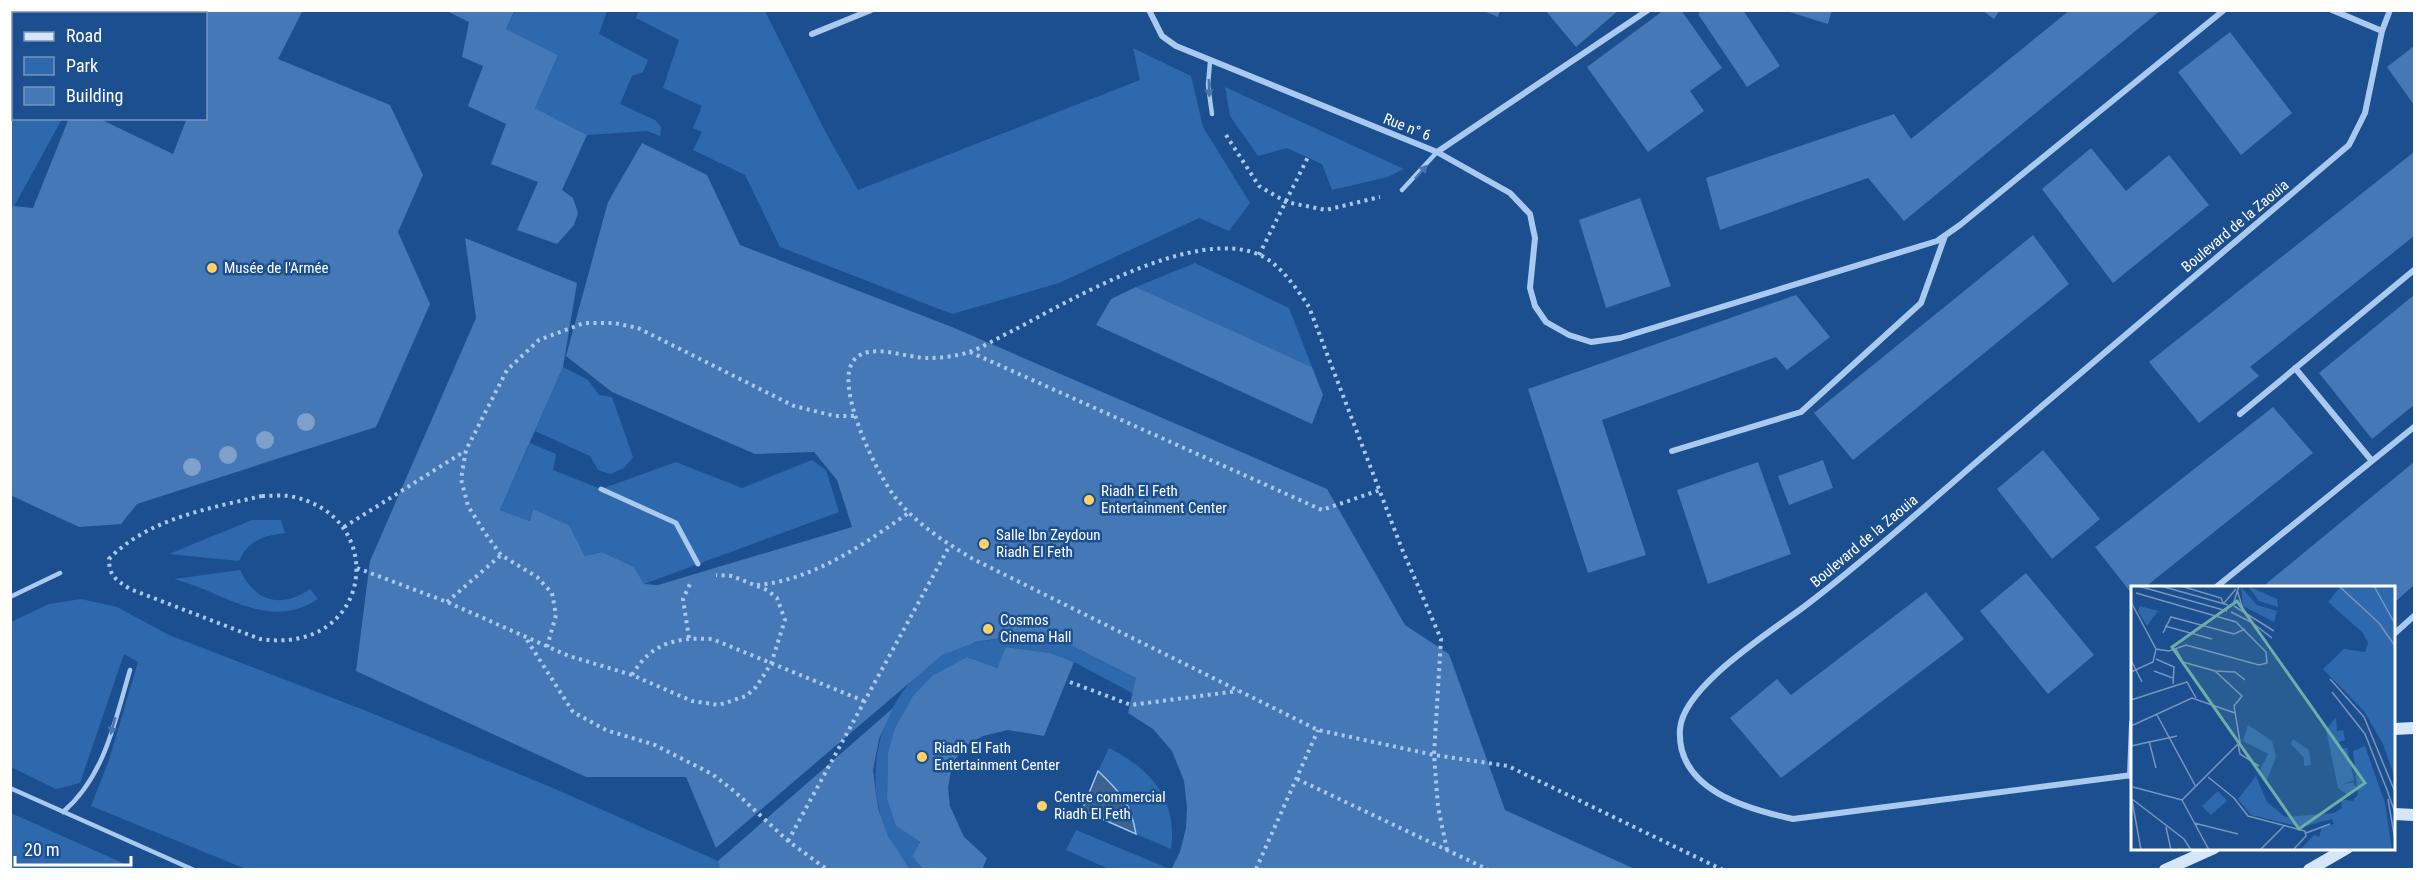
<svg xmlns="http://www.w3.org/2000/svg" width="2425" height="880" font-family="'Roboto Condensed',sans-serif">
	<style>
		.green { fill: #2e69ad }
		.water { fill: #3c6290; stroke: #9cc4f0; stroke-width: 1.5 }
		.building { fill: #4478b7 }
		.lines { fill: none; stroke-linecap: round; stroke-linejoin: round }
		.path { stroke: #a9c9ee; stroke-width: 4; stroke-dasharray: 3 4.5; stroke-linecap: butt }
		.service { stroke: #a9c9ee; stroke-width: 4.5 }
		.pedestrian { stroke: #a9c9ee; stroke-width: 5 }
		.minor { stroke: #a9c9ee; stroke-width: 6 }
		.secondary { stroke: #d6e6fa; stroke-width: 12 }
		.tree { fill: #7ea0ca }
		.oneway { fill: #4674ac }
		.poi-dot { fill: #ffd166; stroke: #1b4f8f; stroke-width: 2 }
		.labels { text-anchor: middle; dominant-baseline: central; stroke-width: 5; stroke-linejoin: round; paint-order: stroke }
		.street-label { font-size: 15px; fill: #fff; stroke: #1b4f8f }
		.poi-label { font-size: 15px; fill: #fff; stroke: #1b4f8f; text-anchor: start }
		.inset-road { fill: none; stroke: #7695bc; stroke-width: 1.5 }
		.view { fill: #6fada8; fill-opacity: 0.15; stroke: #6fada8; stroke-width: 3 }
		.inset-edge { fill: none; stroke: #fff; stroke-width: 3 }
	</style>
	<rect width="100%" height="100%" fill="#1b4f8f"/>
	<path class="green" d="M639,10L765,11L825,131L858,190L1140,80L1133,48L1191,76L1203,127L1250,203L1229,231L1199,218L1059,283L952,314L780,247L745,175L693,150L702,132L693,128L702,106L663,88L679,40L636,18Z
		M28,11V10L166,11L165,14L25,13Z
		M515,11H607L599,34L648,60L643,72L632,76L620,104L655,120L661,127L660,136L647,131L587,135L535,108L558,55L506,29Z
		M13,23L14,118L62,119L11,212L10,26Z
		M1225,87L1404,169L1388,177L1332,190L1322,164L1287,148L1258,156L1230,116Z
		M1195,263L1289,308L1312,367L1136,287Z
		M563,367L588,380L599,395L612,397L633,457L624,468L610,474L598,470L590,456L535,431Z
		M530,443L556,454L553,470L601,489L676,462L742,488L812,460L826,470L839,512L644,584L634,567L602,552L585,556L569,525L533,509L530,521L500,510Z
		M252,520H281L285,533C263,536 249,540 239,561L169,554Z
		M240,570C255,602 281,609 310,589L318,599C267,632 225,592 174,579Z
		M81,599L117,607L169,635L364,710L553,788L718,861L720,869H246L91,806L109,760L138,662L124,654L80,783L56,789L11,767V622L49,604Z
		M1007,637L1038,638L1067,643L1136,678L1134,694L1074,662L1050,653L1007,647L997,668L967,657L933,675L894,730L888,753L887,799L896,826L920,842L912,856L924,869H910C853,805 869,702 940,656C959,644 985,641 1007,637Z
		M1109,748C1151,769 1178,800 1171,849L1136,834C1131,803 1120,792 1098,771Z
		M10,813H11L136,869H11Z
		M1076,830L1170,869H1109L1066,850Z"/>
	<path class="water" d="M1098,771C1120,792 1131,803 1136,834L1082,810Z"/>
	<path class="building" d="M176,10H303L278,59L390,105L423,175L398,232L430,304L376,427L137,504L121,524L79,527L10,495V212L13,206L33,208L69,118H98L173,154L187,118H206V14H174Z
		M445,10H515L506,29L558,55L535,108L587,135L562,190L573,198L578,213L574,225L557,244L517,230L538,182L491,164L506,124L468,106L483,66L462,57L469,22Z
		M1481,10H1500L1498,17Z
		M1545,10H1619L1576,47Z
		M1664,10H1681L1722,68L1690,91L1704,111L1648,152L1587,67Z
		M1703,10H1743L1780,66L1747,87L1698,14Z
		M1783,10H1832L1828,24Z
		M1982,10H2000L1994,19Z
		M2070,10H2161L1904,221L1868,178L1720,230L1706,178L1894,114L1911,139Z
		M2230,32L2292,113L2241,155L2178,72Z
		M2414,46V105L2387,67Z
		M642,143L707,175L740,245L952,327L1327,489L1405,625L1449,654L1505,810L1637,870H1171L1180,852L1186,828L1187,807L1184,781L1172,751L1153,729L1128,713L1136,678L1067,643L1038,638L1007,637L976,642L942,655L716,848L686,777H586L356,671L370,561L476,318L465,238L577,283L563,367L500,510L530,521L533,509L569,525L585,556L602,552L634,567L644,584L658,585L852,527L837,480L814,452L755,454L612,392L566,356L608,202Z
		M2091,148L2126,191L2169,155L2209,205L2113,283L2042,189Z
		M2414,152V236L2250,367L2259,376L2199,423L2149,362Z
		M1640,198L1671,286L1606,308L1579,220Z
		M2033,235L2069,284L1853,460L1814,413Z
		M1136,287L1312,367L1323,395L1312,424L1096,325L1111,299Z
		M1796,295L1830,337L1787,370L1776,357L1602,420L1646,555L1588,573L1528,389Z
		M2414,295V405L2372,439L2319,373Z
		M2273,407L2313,453L2144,588H2132V594L2095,547Z
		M2043,450L2100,519L2052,559L1997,489Z
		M1823,460L1833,488L1789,505L1778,476Z
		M1758,462L1791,554L1708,584L1677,490Z
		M2414,462V585L2394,603V588H2261Z
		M2026,573L2094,655L2048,694L1980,611Z
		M1926,592L1964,639L1781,778L1730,718L1777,679L1791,695Z
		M1006,647L1050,653L1074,662L1044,736L1008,730L983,736L967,745L953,762L948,787L950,806L964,837L987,858L982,870H924L912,856L920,842L896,826L887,799L888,753L894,730L913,696L933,675L967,657L997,668Z
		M893,708L879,739L873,770L878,808L888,836L910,870H720L718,861Z"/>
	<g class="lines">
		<path class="path" d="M1226,135L1259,186L1286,202L1326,210L1380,197
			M1259,255L1308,157
			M970,352L1322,510L1380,490
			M262,496C271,496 281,495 289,496C391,514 374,656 260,639L130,589C116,580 109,576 109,559C147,519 210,508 262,496Z
			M344,527L465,451
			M357,568L447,602L569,656L632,675L692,701L719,705L746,696L756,687L771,664L785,620L777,598L767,590L732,576L716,575
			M757,585C814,580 864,544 910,512
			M447,602L501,555
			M689,638L683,599L690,584
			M527,640L573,712L606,730L655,745L712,774L734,791L788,841L828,870
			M547,647L556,615L552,593L537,577L501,555L485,533L468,506L461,479L466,450L507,370L539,340L584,323H614L638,328L794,406L835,416H855
			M632,675C651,643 676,637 712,639L864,701
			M1070,682L1131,705L1238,691
			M1297,779L1489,870
			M788,841L950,545
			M1447,850L1438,807L1434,755L1441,639L1402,549L1309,307C1297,289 1280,264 1260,255C1195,226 1071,300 1014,330C999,337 984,347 969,352C957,356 941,358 929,358C908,359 870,341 854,360C833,385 877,474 895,497C916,524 945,542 973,559L1318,730L1434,755L1508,766L1723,870
			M1256,869L1318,730"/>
		<path class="service" d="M1210,62L1208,85L1212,114
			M1402,190L1437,152
			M10,597L60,573
			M10,788L194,870
			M63,812C105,776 115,721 130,670"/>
		<path class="pedestrian" d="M601,489L676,523L698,564"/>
		<path class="minor" d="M1149,10L1162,36L1176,46L1437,152L1510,193L1530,214L1535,238L1530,288L1535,306L1546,322L1569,335L1591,342L1620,338L1937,241L1960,225L2224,10
			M2332,10L2382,31
			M812,34L871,10
			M1437,152L1648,10
			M2295,368L2372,461
			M2240,414L2414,270
			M1672,451L1801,412L1921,303L1945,236
			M2215,588L2414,427
			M2394,634L2414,616
			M2132,775L1793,819C1747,809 1676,790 1680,729C1683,686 1772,631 1805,606C1871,556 1933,499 1995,446C2113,345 2231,245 2349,145L2365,113L2382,31L2390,10
			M2130,776L2132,723"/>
		<path class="secondary" d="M2394,729L2414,728
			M2394,814L2414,815
			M2165,870L2214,848
			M2309,870L2347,848"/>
	</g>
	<g class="tree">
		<circle cx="306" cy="422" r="9"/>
		<circle cx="265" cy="440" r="9"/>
		<circle cx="228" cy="455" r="9"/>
		<circle cx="192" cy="467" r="9"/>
	</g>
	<defs><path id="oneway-solid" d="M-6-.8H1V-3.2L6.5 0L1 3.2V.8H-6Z" transform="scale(1.5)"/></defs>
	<g class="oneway">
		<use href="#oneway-solid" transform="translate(1209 88) rotate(88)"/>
		<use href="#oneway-solid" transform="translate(1421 172) rotate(-48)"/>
		<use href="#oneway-solid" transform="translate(113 726) rotate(106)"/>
	</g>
	<g class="poi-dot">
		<circle cx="212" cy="268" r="6"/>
		<circle cx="1089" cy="500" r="6"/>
		<circle cx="984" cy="544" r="6"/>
		<circle cx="988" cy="629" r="6"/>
		<circle cx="922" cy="757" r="6"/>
		<circle cx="1042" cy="806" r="6"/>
	</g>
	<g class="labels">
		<g class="street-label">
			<text transform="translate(1407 127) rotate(22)">Rue n° 6</text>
			<text transform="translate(2235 226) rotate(-40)">Boulevard de la Zaouia</text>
			<text transform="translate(1864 541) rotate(-40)">Boulevard de la Zaouia</text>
		</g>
		<g class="poi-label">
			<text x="224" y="268">Musée de l'Armée</text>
			<text x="1101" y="491">Riadh El Feth<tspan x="1101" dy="17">Entertainment Center</tspan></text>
			<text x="996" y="535">Salle Ibn Zeydoun<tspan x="996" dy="17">Riadh El Feth</tspan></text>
			<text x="1000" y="620">Cosmos<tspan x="1000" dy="17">Cinema Hall</tspan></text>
			<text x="934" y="748">Riadh El Fath<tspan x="934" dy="17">Entertainment Center</tspan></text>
			<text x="1054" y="797">Centre commercial<tspan x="1054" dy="17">Riadh El Feth</tspan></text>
		</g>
	</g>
	<g transform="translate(2131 586)">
		<rect width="264" height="264" fill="#1b4f8f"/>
		<path d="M117,0L146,13L147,21L128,15ZM210,0H264V192L252,158L233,125L192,83L213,63L234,66L237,57L232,47L197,16ZM110,1L126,19L146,25L143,36L112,20ZM9,20L27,25L16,40L7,25ZM205,131L206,145L212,144L214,154L208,156L209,163L216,162L223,194L210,199L222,196L225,201L218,210L207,202L195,144ZM117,139L141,155L145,171L136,194L127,188L137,168L112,155ZM162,153L178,164L180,179L173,180V172L160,158ZM234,160L254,217L261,264H169L183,249L188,251L191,241L203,238L201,233L171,241L120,229L107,213L125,190L136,216L154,231L203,227L211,222L210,213L222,215L227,208L222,165ZM87,205L96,215L80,229L71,220Z" fill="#2e69ad"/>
		<path class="inset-road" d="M7,0L96,25M30,0L97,19M50,0L90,12L92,17M208,0L248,37L264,60M243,0L264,38M106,4L112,23M0,16L25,63L38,65L55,59L128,79L136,77L135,66L105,36L5,7M93,17L105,3M102,19L108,0M103,20L143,45M100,26L120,36L141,52M34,40L81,53M32,47L40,31L103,48L114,43M45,63L52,76L84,85L111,110L103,120L109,156L51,214M25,73L43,81L42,98M0,74L11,96M23,85L42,92M83,85L104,86L114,94M0,86L22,76L25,63M199,93L233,131L264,206M201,106L234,148L256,204M0,114L56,96L65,112M26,129L65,201M0,140L61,112L104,127M18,155L25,182M107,158L109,168L128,180M0,160L46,150M77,191L103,212L117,230L174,245L175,250L162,264M2,201L51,214M255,201L264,227M1,213L53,253L60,264M257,213L264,254M1,214L10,264M51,214L78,264M63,237L107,248M35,241L40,264M175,247L199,238M129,264L153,240"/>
		<path class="view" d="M106,15L234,197L168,243L41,61Z"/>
		<rect width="264" height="264" class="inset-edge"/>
	</g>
	<rect width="2425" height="880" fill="none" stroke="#ffffff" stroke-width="24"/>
	<rect x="12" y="12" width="195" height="108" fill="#1b4f8f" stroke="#7695bc" stroke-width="1.5"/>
	<rect x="24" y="32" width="30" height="9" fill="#d6e6fa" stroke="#7695bc" stroke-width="1.5"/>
	<text x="66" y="42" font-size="18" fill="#ffffff">Road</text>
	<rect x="24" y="57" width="30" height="18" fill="#2e69ad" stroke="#7695bc" stroke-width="1.5"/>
	<text x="66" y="72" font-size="18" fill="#ffffff">Park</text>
	<rect x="24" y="87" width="30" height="18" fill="#4478b7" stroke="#7695bc" stroke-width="1.5"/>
	<text x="66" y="102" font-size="18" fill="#ffffff">Building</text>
	<path d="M15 856v9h116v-9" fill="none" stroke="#ffffff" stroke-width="3"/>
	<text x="24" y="856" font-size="18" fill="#ffffff" stroke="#1b4f8f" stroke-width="4.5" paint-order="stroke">20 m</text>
</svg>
